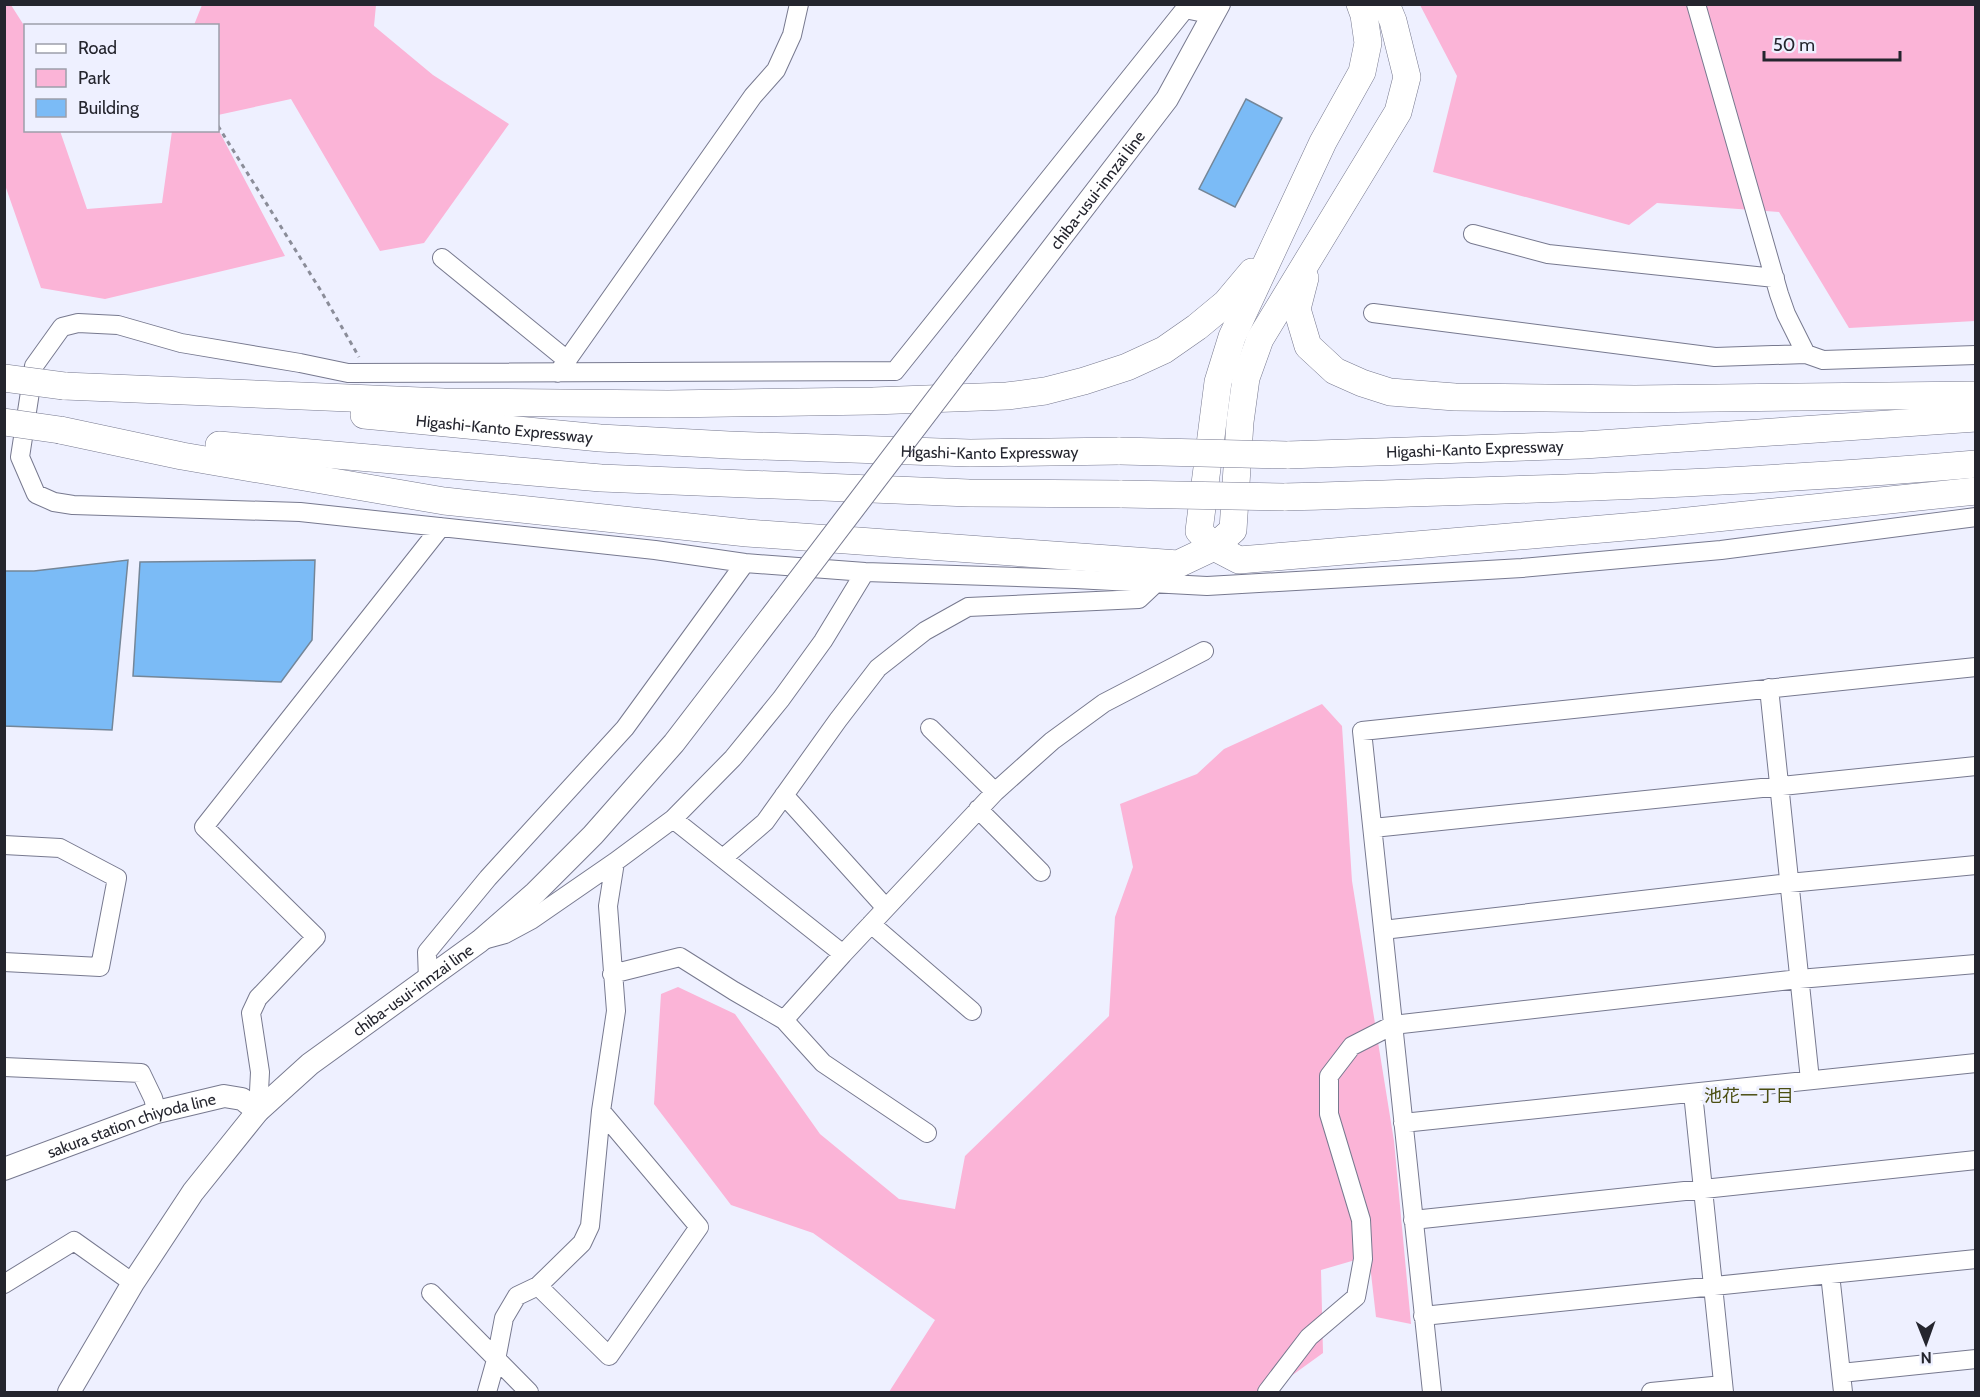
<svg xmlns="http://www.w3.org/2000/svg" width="1980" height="1397" font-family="Cabin,'Noto Sans JP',sans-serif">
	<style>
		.green { fill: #fbb4d7 }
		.building { fill: #7bbbf6; stroke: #748698; stroke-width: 1.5 }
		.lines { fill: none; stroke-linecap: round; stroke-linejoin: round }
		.minor-casing { stroke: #77798f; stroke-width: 20 }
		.major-casing { stroke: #77798f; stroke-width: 24 }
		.highway-casing { stroke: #77798f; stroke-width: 28 }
		.path { stroke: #8b8d99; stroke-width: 3; stroke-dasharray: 4.5 4.5; stroke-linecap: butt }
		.minor { stroke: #fff; stroke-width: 18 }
		.major { stroke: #fff; stroke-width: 22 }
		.highway { stroke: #fff; stroke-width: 27 }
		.major-bridge-casing { stroke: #77798f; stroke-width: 24; stroke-linecap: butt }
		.highway-bridge-casing { stroke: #77798f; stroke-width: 28; stroke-linecap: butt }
		.major-bridge { stroke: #fff; stroke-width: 22 }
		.highway-bridge { stroke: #fff; stroke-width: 27 }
		.labels { text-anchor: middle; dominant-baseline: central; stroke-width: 6; stroke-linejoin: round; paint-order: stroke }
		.street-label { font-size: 16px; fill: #24252e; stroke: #eef0ff }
		.neighbourhood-label { font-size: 18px; fill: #4b4e12; stroke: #eef0ff }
	</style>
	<rect width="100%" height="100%" fill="#eef0ff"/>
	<path class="green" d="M11,5L25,27L26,130L60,131L87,209L162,203L172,131L218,129L285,256L105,299L41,288L5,185L4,5Z
		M202,5H376L374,26L433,75L509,124L424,243L380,251L291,99L218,115V26L194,25Z
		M1420,5H1975V321L1849,328L1779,212L1657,203L1629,225L1433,172L1457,76Z
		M1322,704L1342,726L1352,881L1394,1141L1411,1324L1376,1317L1369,1256L1321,1270L1323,1353L1269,1392H889L935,1320L813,1233L731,1205L654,1104L661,994L678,987L735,1014L820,1134L899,1199L955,1209L965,1156L1109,1016L1115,917L1133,867L1120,804L1197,774L1224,749Z"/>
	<path class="building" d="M1246,99L1282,118L1235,207L1199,189Z
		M128,560L112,730L4,726V571H34Z
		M315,560L312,640L281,682L133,676L140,562Z"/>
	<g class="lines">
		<defs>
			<path id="minor" d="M1696,4L1779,294L1786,314L1806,354L1823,360L1976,355
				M1214,15L1185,9L895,371L348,373L300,363L181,343L118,325L78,323L62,327L34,366L20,457L36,494L54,502L73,505L300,512L655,550L745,563L865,572L1075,579L1207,586L1522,568L1721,550L1976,517
				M1473,234L1548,254L1775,278
				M442,258L567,360
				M1373,313L1715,357L1806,354
				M558,373L753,96L776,70L792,35L799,4
				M1769,688L1810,1080
				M930,728L995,792
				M784,795L886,908
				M978,809L1041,872
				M673,819L843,954
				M1373,828L1976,766
				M4,845L60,848L117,878L100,967L4,962
				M723,858L765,822L838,720L878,668L925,631L968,607L1139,599L1156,583
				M871,924L972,1011
				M1383,930L1789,883L1976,865
				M483,940L505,934L531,920L615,862L673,819L733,758L781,699L823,641L865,572
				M612,974L680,957L734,991L784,1020L823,1063L927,1133
				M428,980L427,952L488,878L625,728L745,563
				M784,1020L843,954L995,792L1052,741L1104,703L1204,651
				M4,1067L141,1073L153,1098L157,1112
				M1693,1093L1724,1392
				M258,1111L260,1072L251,1013L258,998L316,937L204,827L441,527
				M1403,1123L1976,1063
				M1413,1220L1976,1160
				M1830,1274L1843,1392
				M4,1284L74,1241L133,1283
				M538,1286L609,1356L699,1227L601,1111
				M431,1293L529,1392
				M1423,1316L1976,1259
				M1841,1373L1976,1359
				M487,1392L496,1360L504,1318L517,1296L538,1286L582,1243L590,1226L601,1111L616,1011L608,906L615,862
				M1267,1392L1309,1337L1356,1297L1363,1259L1361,1220L1329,1114V1076L1352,1046L1393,1025L1799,979L1976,964
				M1432,1392L1362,731L1976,667
				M1651,1392L1723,1385"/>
			<g id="major">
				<path id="s1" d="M962,366L1167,99L1219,4"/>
				<path id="s2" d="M4,1169L157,1112L224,1096L242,1099L258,1111"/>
				<path id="s3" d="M69,1392L133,1283L193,1192L258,1111L310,1064L480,941L535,893L593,835L674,743L780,605"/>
			</g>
			<g id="highway">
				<path d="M1360,4L1364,15L1368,43L1362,72L1323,142L1232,337L1218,382L1199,531L1214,547L1239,560L1649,525L1976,491"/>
				<path d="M1305,278L1297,309L1308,346L1335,371L1362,383L1390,392L1455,397L1635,399L1976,395"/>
				<path d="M64,386L444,402L668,404L873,401L1007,396L1045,391L1084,381L1127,367L1164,350L1197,327L1226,303L1252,272"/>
				<path id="s4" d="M364,415L600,438L729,445L970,453L1120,451"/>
				<path d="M60,430L182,456L444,501L747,533L1178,564L1214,547L1233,530L1240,422L1246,378L1260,339L1398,112L1407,77L1393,21L1386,4"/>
				<path d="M219,445L601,478L969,493L1122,494"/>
				<path id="s5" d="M1287,455L1584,445L1976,418"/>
				<path d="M1284,497C1515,490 1745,484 1976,464"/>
			</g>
		</defs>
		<use href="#minor" class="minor-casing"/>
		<use href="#major" class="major-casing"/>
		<use href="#highway" class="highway-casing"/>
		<path class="path" d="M218,126L321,291L359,357"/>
		<use href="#minor" class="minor"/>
		<use href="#major" class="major"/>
		<use href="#highway" class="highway"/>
		<defs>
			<path id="major-bridge" d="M780,605L962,366"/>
			<path id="highway-bridge" d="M4,378L64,386
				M4,422L60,430
				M1120,451L1287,455
				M1122,494L1284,497"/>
		</defs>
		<use href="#major-bridge" class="major-bridge-casing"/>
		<use href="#highway-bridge" class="highway-bridge-casing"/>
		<use href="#major-bridge" class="major-bridge"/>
		<use href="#highway-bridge" class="highway-bridge"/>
	</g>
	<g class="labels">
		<g class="street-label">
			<text stroke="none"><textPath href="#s1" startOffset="222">chiba-usui-innzai line</textPath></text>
			<text stroke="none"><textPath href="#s4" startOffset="141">Higashi-Kanto Expressway</textPath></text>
			<text stroke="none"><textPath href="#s5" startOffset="188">Higashi-Kanto Expressway</textPath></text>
			<text stroke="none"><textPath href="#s4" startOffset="627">Higashi-Kanto Expressway</textPath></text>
			<text stroke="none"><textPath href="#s3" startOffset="536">chiba-usui-innzai line</textPath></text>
			<text stroke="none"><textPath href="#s2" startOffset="135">sakura station chiyoda line</textPath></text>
		</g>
		<g class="neighbourhood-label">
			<text x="1749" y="1096">池花一丁目</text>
		</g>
	</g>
	<rect width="1980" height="1397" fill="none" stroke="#24252e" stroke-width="12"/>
	<rect x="24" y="24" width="195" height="108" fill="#eef0ff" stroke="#9d9fab" stroke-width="1.5"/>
	<rect x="36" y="44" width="30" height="9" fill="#ffffff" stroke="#9d9fab" stroke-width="1.5"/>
	<text x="78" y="54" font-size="18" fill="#24252e">Road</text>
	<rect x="36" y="69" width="30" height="18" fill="#fbb4d7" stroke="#9d9fab" stroke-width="1.5"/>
	<text x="78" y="84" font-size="18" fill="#24252e">Park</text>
	<rect x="36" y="99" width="30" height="18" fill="#7bbbf6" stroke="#9d9fab" stroke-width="1.5"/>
	<text x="78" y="114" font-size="18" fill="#24252e">Building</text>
	<g transform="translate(1926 1343) rotate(179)" stroke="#eef0ff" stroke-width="4.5" paint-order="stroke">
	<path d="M0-4.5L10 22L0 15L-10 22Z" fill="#24252e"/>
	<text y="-9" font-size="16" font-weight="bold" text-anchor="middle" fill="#24252e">N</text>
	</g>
	<path d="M1764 51v9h136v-9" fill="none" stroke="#24252e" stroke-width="3"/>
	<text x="1773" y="51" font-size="18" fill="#24252e" stroke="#eef0ff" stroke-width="4.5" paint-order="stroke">50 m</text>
</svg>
